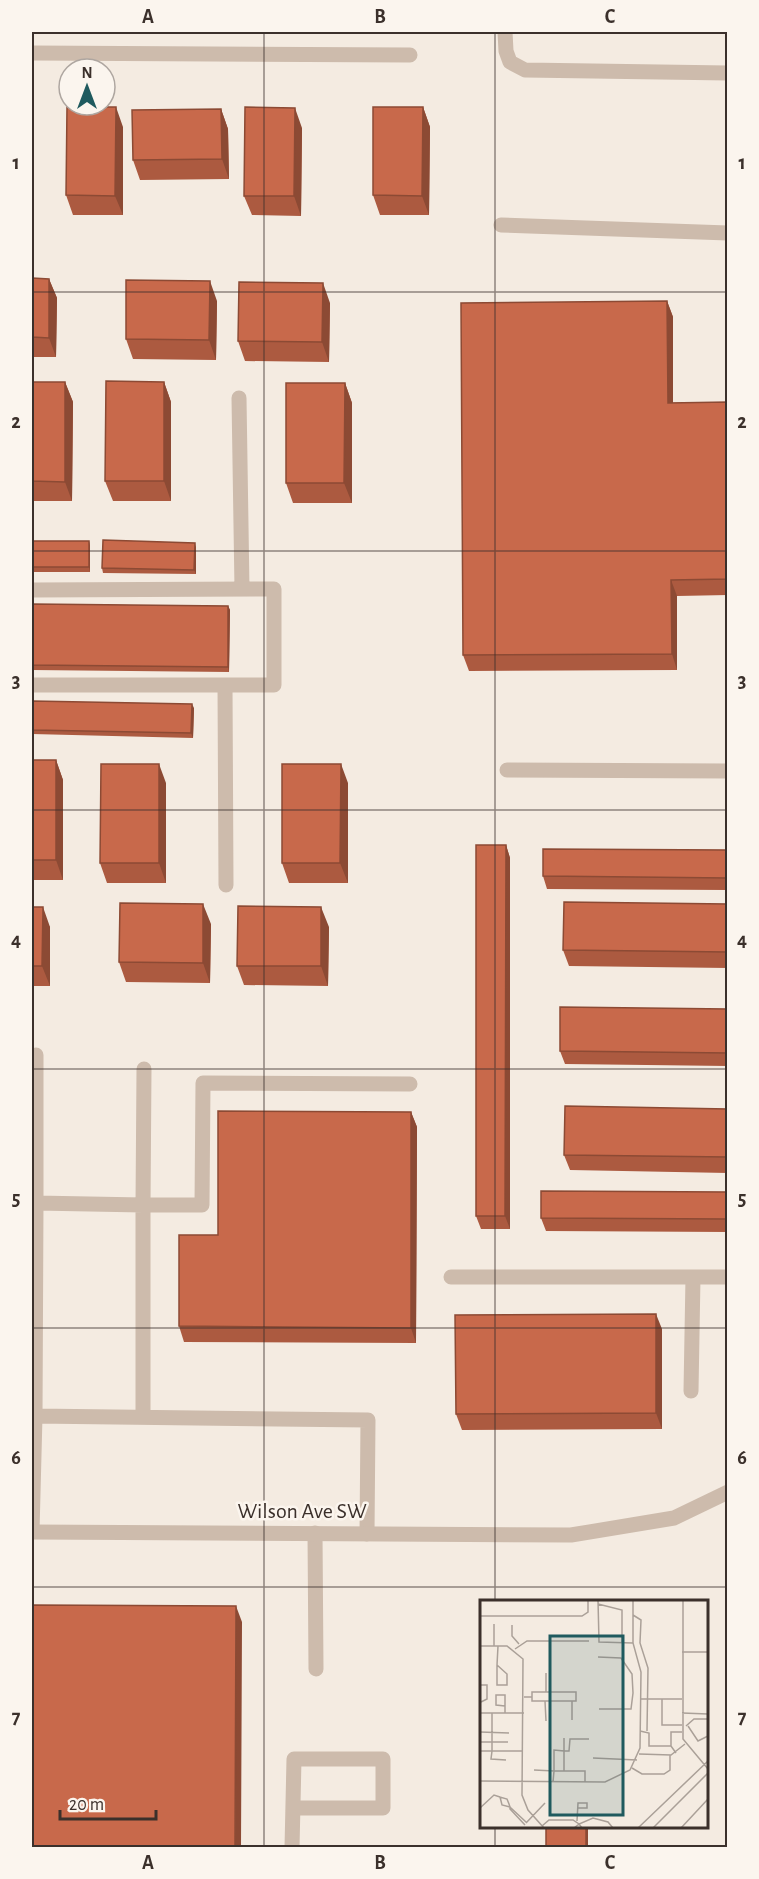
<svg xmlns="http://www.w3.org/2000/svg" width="759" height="1879" font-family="'Alegreya Sans',sans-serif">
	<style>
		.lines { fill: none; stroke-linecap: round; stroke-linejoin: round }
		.lane { stroke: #cdbbac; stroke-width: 15 }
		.street { stroke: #cdbbac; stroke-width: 15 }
		.wall { fill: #ac5a40 }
		.shaded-wall { fill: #8c4a34 }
		.building { fill: #c8694b; stroke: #8c4a34; stroke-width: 1.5 }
		.grid { fill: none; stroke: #3b302b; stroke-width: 1.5; stroke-opacity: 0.55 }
		.labels { text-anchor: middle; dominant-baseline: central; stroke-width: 5; stroke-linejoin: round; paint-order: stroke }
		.street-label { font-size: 22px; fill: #3b302b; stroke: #fbf5ee }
		.inset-road { fill: none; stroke: #aaa098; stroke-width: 1.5 }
		.view { fill: #1f5a5e; fill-opacity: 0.15; stroke: #1f5a5e; stroke-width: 3 }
		.inset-edge { fill: none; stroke: #3b302b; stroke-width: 3 }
		.neatline { fill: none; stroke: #3b302b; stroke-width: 2 }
		.grid-label { font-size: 20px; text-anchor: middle; font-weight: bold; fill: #3b302b }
	</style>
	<rect width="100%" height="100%" fill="#f4ebe1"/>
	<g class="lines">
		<path class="lane" d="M505,32L506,51L510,62L525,70L728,73
			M501,225L728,233
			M239,398L242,589
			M32,590L274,589V685H32
			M225,685L226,885
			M507,770L728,771
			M36,1055V1203
			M144,1069L143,1205H202L203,1083L410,1084
			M451,1277H728
			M691,1391L693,1277
			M32,1416H35L36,1203L143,1205V1417
			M32,1532L35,1416L368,1420L367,1534
			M315,1533L316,1669
			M292,1848L294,1759H383V1808H293"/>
		<path class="street" d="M32,53L410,55
			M32,1532L571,1535L674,1518L728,1492"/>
	</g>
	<path class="wall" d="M423,107L430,127L429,215H380L373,195Z
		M221,109L228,129L229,179L140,180L133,160Z
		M123,127V215H73L66,195Z
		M302,128L301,216L252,215L244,196Z
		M32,278L49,279L57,298L56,357H32Z
		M217,301L216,360L133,359L126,339Z
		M667,301L673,317V403L728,402V595L677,596V670L469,671L463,655Z
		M330,303L329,362L245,361L238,341Z
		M32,382H65L73,402L72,501H32Z
		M164,382L171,402V501H113L105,481Z
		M345,383L352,403V503H293L286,483Z
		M32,541H89L90,546V572H32Z
		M196,547V574L103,573L102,568Z
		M32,604L228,606L230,610L229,672L32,670Z
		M32,701L194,708L193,738L32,734Z
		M32,760H56L63,780V880H32Z
		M166,783V883H107L100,863Z
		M348,783V883H289L282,863Z
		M506,845L510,858V1229H481L476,1216Z
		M728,850V890L547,889L543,876Z
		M728,904V968L569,966L563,950Z
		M32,907L50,927V986H32Z
		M211,924L210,983L126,982L119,962Z
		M329,927L328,986L244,985L237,966Z
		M728,1009V1066L565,1064L560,1051Z
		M728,1109V1173L570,1170L564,1155Z
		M411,1112L417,1127L416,1343L184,1342L179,1326L218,1235Z
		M728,1192V1232L546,1231L541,1218Z
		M662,1329V1429L462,1430L456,1414Z"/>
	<path class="shaded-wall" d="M116,107L123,127V215L115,196Z
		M423,107L430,127L429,215L422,196Z
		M295,108L302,128L301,216L294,196Z
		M221,109L228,129L229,179L222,159Z
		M49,279L57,298L56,357L49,338Z
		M210,281L217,301L216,360L209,340Z
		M323,283L330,303L329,362L322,342Z
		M667,301L673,317V419L668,403Z
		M65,382L73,402L72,501L65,482Z
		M164,382L171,402V501L164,481Z
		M345,383L352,403V503L344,483Z
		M89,541L90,546V572L89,567Z
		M195,543L196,547V574L194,570Z
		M671,580L677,596V670L672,654Z
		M228,606L230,610L229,672L228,667Z
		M192,704L194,708L193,738L191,733Z
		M56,760L63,780V880L56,860Z
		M159,764L166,783V883L159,863Z
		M341,764L348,783V883L340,863Z
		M506,845L510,858V1229L505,1216Z
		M203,904L211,924L210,983L203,963Z
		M43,907L50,927V986L42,966Z
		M321,907L329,927L328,986L321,966Z
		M411,1112L417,1127L416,1343L411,1328Z
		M656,1314L662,1329V1429L656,1413Z
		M236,1606L242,1622L241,1848H235Z
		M586,1827H588V1848H586Z"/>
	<path class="building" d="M67,107H116L115,196L66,195Z
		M245,107L295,108L294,196H244Z
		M373,107H423L422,196L373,195Z
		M221,109L222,159L133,160L132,110Z
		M32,278L49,279V338L32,337Z
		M126,280L210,281L209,340L126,339Z
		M239,282L323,283L322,342L238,341Z
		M667,301L668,403L728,402V579L671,580L672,654L463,655L461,303Z
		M106,381L164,382V481H105Z
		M32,382H65V482L32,481Z
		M286,383H345L344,483H286Z
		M103,540L195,543L194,570L102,568Z
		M32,541H89V567H32Z
		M32,604L228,606V667L32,665Z
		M32,701L192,704L191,733L32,730Z
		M32,760H56V860H32Z
		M101,764H159V863H100Z
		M282,764H341L340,863H282Z
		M476,845H506L505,1216H476Z
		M543,849L728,850V878L543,876Z
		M564,902L728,904V952L563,950Z
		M120,903L203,904V963L119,962Z
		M238,906L321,907V966H237Z
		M32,907H43L42,966H32Z
		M560,1007L728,1009V1053L560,1051Z
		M565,1106L728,1109V1157L564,1155Z
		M218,1111L411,1112V1328L179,1326V1235H218Z
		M541,1191L728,1192V1219L541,1218Z
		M656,1314V1413L456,1414L455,1315Z
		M32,1605L236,1606L235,1848H33V1846H32Z
		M546,1827H586V1848H546Z"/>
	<path class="grid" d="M264,32V1848M495,32V1602M32,292H728M32,551H728M32,810H728M32,1069H728M32,1328H728M32,1587H728M495,1826V1848"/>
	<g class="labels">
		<g class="street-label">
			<text x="302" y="1511">Wilson Ave SW</text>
		</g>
	</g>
	<g transform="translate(480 1600)">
		<rect width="228" height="228" fill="#f4ebe1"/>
		<path class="inset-road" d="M118,0L119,42L153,43M203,0V139L228,169M118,4L142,10V43M153,15L161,20L160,43L168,68L167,131M0,16H102L108,12V0M32,25V36L39,44M0,46H27L43,59L42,195L48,210L64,228M14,46V24M35,49L47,41H109M202,52H228M118,57L141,58L152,74L153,93L151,109H119M17,65L27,74V85H17V65L18,46M0,85H7V99L1,102M66,92V73M44,97H52V92H96V101H52V97M161,99H202M182,99V125H202M65,101L66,121M92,101V120M25,106L16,105V95H25V113M0,113H44M12,113V151H43M202,113L228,114M206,126L214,119H228M208,126L218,141L228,136M160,131L169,133V146H191L196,153M0,132L29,133M84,138V151H89L90,139H109M1,142H28M191,146V132H202M0,151H12L11,159L26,160M159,154L191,155L205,144M113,158L157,160M152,168L162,174H184L190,170V155M54,170L74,171V150L84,151V171M0,181L125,182L150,170L160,148L161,72L153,43V0M73,182L74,171H105V182M0,208L14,195L20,197M97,221L98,203H107V208H98M46,223L65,203M45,225L30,209V207L29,204L27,199L20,197L22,205L30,207L31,208L46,222M62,226L69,220H93L99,224L94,228M102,228L99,224L113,218L128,222L133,228M158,228L228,161M173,228L228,173M201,228L228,199"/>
		<path class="view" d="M70,36H143V215H70Z"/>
		<rect width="228" height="228" class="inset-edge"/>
	</g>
	<rect width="759" height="1879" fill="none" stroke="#fbf5ee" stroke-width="66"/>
	<g transform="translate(87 87)"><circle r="28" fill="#fbf5ee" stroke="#aea6a0" stroke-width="1.5"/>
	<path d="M0-4.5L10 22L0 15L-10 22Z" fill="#1f5a5e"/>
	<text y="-9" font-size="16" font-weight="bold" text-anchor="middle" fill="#3b302b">N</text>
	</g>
	<path d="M60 1810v9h96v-9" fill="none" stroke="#3b302b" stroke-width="3"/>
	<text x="69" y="1810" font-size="18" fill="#3b302b" stroke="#fbf5ee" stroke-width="4.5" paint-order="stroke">20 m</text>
	<rect x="33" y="33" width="693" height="1813" class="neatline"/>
	<g class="grid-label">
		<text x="148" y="23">A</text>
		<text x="380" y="23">B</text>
		<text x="610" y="23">C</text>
		<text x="16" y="169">1</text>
		<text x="742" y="169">1</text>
		<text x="16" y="428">2</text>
		<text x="742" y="428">2</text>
		<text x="16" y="687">3</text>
		<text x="742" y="687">3</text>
		<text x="16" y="946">4</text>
		<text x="742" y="946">4</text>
		<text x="16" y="1205">5</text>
		<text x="742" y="1205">5</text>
		<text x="16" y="1464">6</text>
		<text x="742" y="1464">6</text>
		<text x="16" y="1723">7</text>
		<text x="742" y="1723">7</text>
		<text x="148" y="1869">A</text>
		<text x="380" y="1869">B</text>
		<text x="610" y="1869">C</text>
	</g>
</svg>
